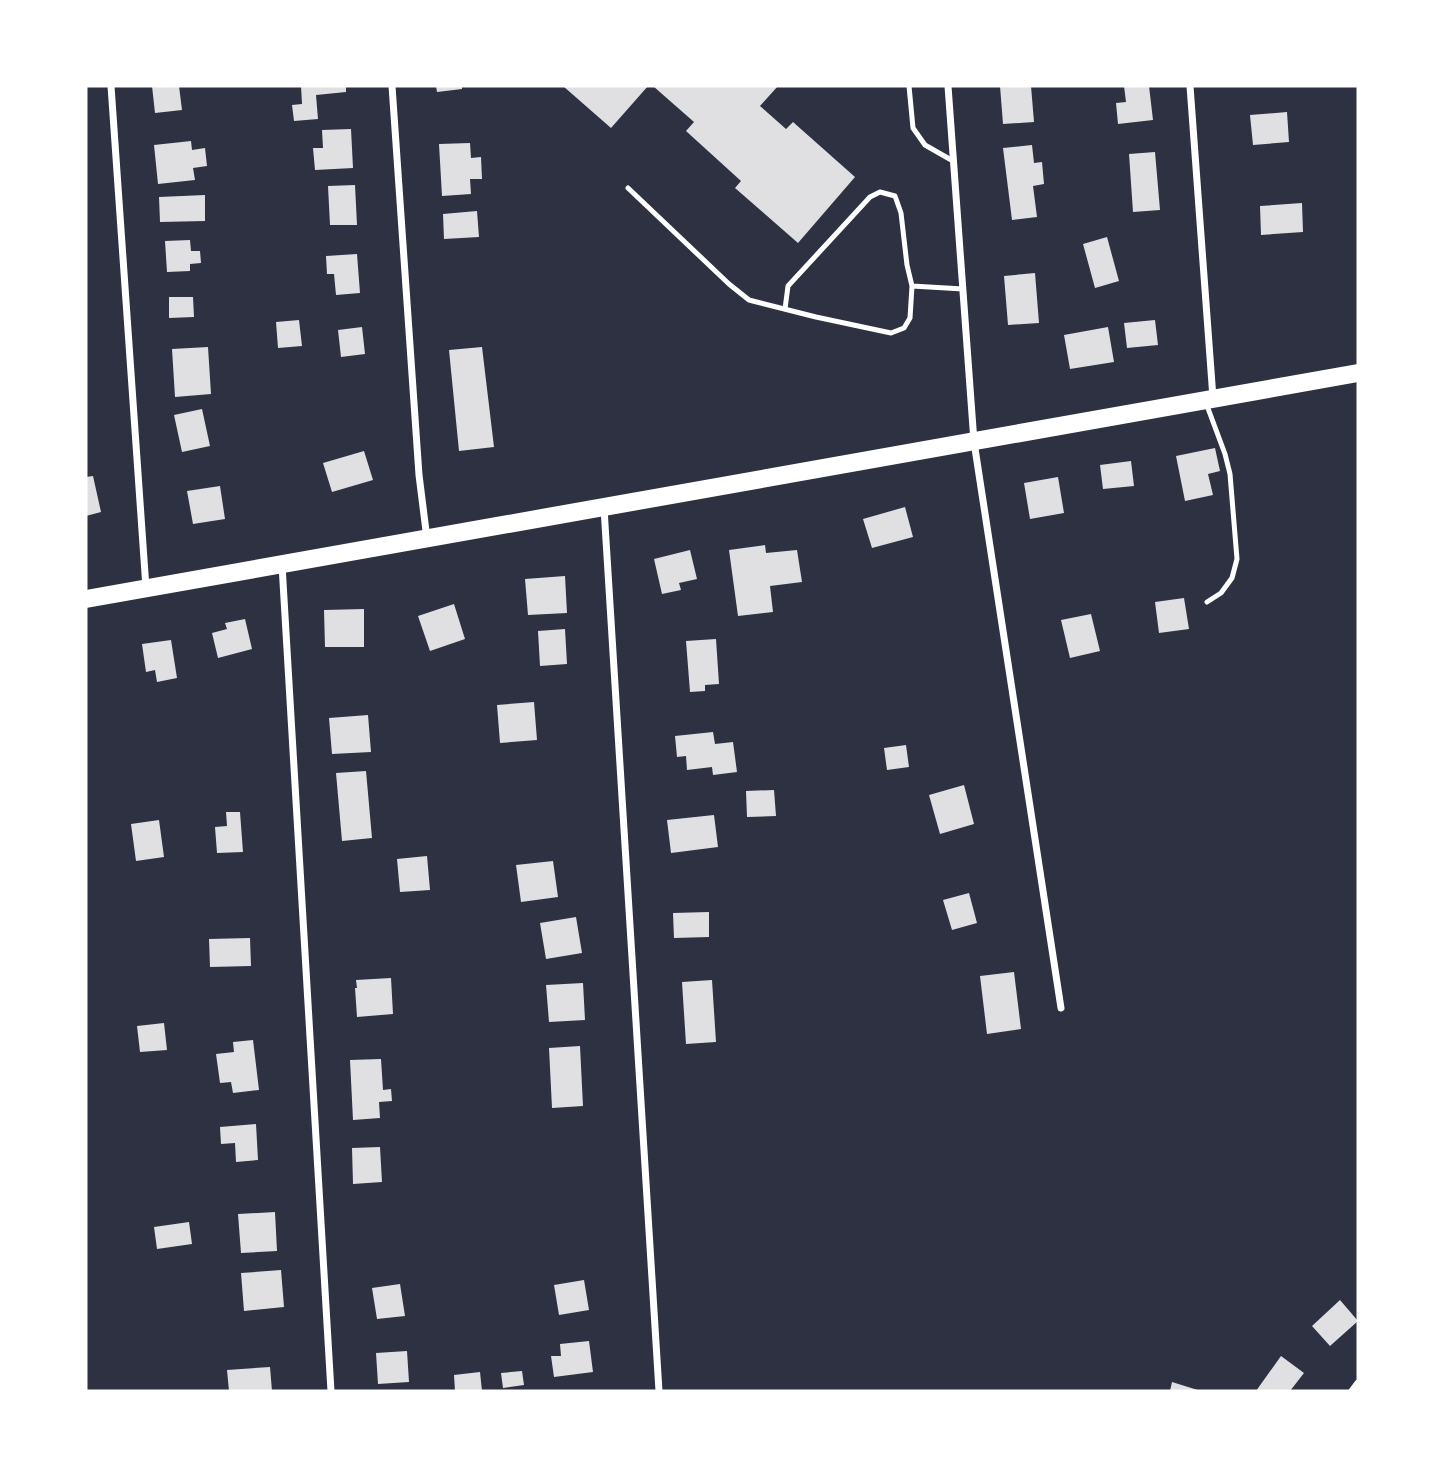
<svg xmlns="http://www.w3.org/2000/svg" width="1444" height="1477" font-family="Figtree,sans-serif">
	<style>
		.building { fill: #e0e0e3 }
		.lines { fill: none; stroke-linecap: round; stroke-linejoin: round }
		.service { stroke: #fff; stroke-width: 5 }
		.minor { stroke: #fff; stroke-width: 7 }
		.primary { stroke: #fff; stroke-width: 18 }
	</style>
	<rect width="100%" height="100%" fill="#2d3142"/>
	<path class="building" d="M152,86H179L182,110L155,113Z
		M301,86H346V92L316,95L318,119L294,121L292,105L302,104Z
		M436,86H462V89L437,92Z
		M563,86H648L611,128Z
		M653,86H778L760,106L786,129L793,122L855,177L798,243L735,188L741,181L686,131L694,122Z
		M1000,86H1031L1034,122L1003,124Z
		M1124,86H1149L1153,120L1118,124L1116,103L1126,102Z
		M1287,112L1289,142L1253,145L1250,115Z
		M351,129L353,168L315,170L313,148H323L322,130Z
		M191,141L192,150L205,148L207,166L193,168L195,180L158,184L154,145Z
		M470,143L471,158L481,157L482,179H470L471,194L442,196L439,144Z
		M1032,145L1034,163L1042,162L1044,184L1033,186L1037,217L1012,220L1003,148Z
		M1155,152L1160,210L1133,212L1129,154Z
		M355,185L357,225H330L328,186Z
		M205,195V221L160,222L159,197Z
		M1302,203L1303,232L1261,235L1260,206Z
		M477,211L479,237L444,239L443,214Z
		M1107,237L1119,281L1095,288L1083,244Z
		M190,240L191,251H200L201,263L190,264V271L167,272L165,241Z
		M357,254L360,293L336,295L334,274H327L326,256Z
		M1035,273L1039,323L1008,325L1004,276Z
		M169,297H193L194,317L169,318Z
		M299,320L302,346L278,348L276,322Z
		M1155,320L1158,345L1127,348L1124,323Z
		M362,327L365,354L341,357L338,330Z
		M1108,327L1114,362L1070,369L1064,335Z
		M208,347L211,394L175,397L172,349Z
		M482,347L494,447L459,451L449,350Z
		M202,409L210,446L182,452L174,415Z
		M1215,448L1220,471L1208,474L1213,495L1185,501L1176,456Z
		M364,451L373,480L332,492L323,463Z
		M1131,461L1134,486L1103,489L1100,465Z
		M93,476L101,512L86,516V477Z
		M1058,477L1064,513L1030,519L1024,483Z
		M220,486L225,519L193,524L187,491Z
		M905,507L913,537L872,548L863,519Z
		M765,545L766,553L797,550L802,582L770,586L773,612L738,616L729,550Z
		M690,550L697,579L679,583L681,590L662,594L654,559Z
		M565,576L567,613L528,615L525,579Z
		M1184,598L1189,629L1159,633L1155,602Z
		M454,604L465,639L430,651L418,616Z
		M364,609V647H325L324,610Z
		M1091,614L1100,651L1070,658L1061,620Z
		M245,619L252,649L218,658L212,633L227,629L225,623Z
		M565,629L567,664L540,666L538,631Z
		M716,639L719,684L705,685V691L690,692L686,641Z
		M171,640L177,678L157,682L155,670L146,672L142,644Z
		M534,702L537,740L500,743L497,705Z
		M368,715L371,752L332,754L329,718Z
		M713,732L715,744L733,742L737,772L713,775L712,767L687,770L686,756L677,757L675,736Z
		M906,745L909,767L887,770L884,748Z
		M366,771L372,838L342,841L336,773Z
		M964,785L974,824L940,834L929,795Z
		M774,790L776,816L747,817L746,791Z
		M226,812H240L243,852L217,853L215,827L227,826Z
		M714,815L718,847L671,853L667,820Z
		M159,820L164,857L136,861L131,824Z
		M427,856L430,890L400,892L397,859Z
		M553,861L558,897L521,902L516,865Z
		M969,893L977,923L952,930L943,900Z
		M709,912V937L674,938L673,913Z
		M576,917L582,953L546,959L540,923Z
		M250,938L251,966L210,967L209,939Z
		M1014,972L1021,1029L987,1034L980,976Z
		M391,978L393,1014L357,1017L355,988H357L356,980Z
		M712,980L716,1042L686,1044L682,982Z
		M583,983L585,1020L549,1022L546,985Z
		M164,1023L167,1050L140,1052L137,1026Z
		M253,1040L259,1090L233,1093L231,1082L220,1083L216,1054L234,1052L233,1042Z
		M580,1046L583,1106L552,1108L549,1048Z
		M381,1059L383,1090L391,1089L392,1101L379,1102L380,1118L353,1120L350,1060Z
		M256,1124L258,1160L236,1162L235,1143L221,1144L220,1127Z
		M380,1147L382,1182L353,1184L352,1148Z
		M275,1212L277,1251L241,1253L238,1214Z
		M189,1222L192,1244L157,1249L154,1227Z
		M281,1270L284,1307L244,1311L241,1273Z
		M584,1280L589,1310L559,1315L554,1285Z
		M400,1284L405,1316L377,1319L372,1288Z
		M1340,1300L1358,1321L1330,1346L1312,1326Z
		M589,1341L593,1372L554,1377L551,1356H561L560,1344Z
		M407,1351L409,1382L378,1384L376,1353Z
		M1281,1356L1304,1373L1290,1391H1256Z
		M270,1367L272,1391H229L227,1370Z
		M522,1371L524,1385L503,1388L501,1373Z
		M480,1372L482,1391H455L454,1375Z
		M1172,1382L1201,1391H1170Z"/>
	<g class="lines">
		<path class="service" d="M909,86L913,128L925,145L953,161
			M628,188L729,284L749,300L816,317L891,333L904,328L910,318L912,286L907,265L901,213L895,196L880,192L870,197L788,286L785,309
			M912,286L963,289
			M1206,403L1225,454L1230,474L1237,559L1232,578L1221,593L1207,602"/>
		<path class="minor" d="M111,86L146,588
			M392,86L419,475L427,539
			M948,86L974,442L1061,1008
			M1190,86L1213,398
			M604,508L659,1391
			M282,565L331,1391
			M1352,1391L1358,1383"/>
		<path class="primary" d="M86,599L1358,373"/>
	</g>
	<rect width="1444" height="1477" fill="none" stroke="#ffffff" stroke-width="175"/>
</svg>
